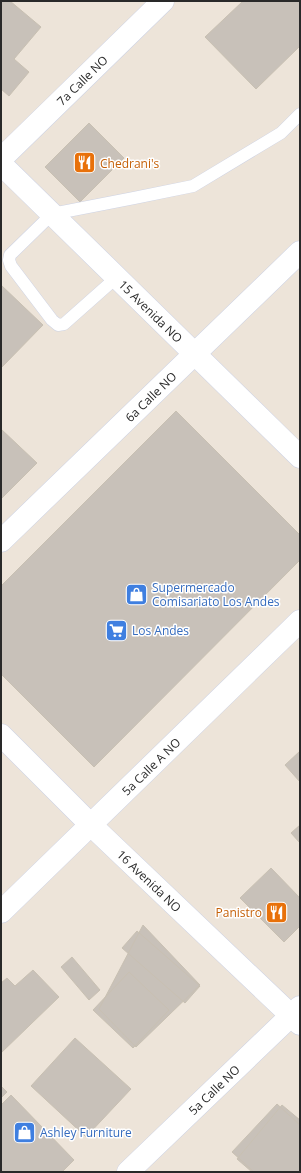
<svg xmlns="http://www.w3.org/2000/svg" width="301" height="1173" font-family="'Open Sans',sans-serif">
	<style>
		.building { fill: #c8c1b9; stroke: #c8c0b2 }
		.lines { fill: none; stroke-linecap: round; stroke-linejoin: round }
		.lane-casing { stroke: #ced3e4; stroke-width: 13 }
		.street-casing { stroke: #ced3e4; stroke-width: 23 }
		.secondary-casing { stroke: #ced3e4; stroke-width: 23 }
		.lane { stroke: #fff; stroke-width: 12 }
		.street { stroke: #fff; stroke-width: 22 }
		.secondary { stroke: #fff; stroke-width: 22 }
		.labels { text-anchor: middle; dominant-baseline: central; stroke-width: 3; stroke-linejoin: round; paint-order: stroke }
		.street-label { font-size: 12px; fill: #292929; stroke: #fff }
		.food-label { font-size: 12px; fill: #c56008; stroke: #fff; text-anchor: start }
		.shop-label { font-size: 12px; fill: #366cbe; stroke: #fff; text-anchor: start }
	</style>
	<rect width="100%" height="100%" fill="#ede4d9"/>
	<path class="building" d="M1,1H10L41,27L14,59L29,72L9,96L1,89Z
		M243,1H300V46L256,89L205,37Z
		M89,123L124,158L80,202L45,167Z
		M1,285L43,325L1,368Z
		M176,411L300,535V560L94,767L1,674V586Z
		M1,429L37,463L1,499Z
		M300,751V782L285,765Z
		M300,825V843L291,833Z
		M271,868L300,898V926L284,942L240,898Z
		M143,925L200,985L136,1047L99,1009Z
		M137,931L200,986L185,1003L122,948Z
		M72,957L100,990L89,1000L61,967Z
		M33,970L59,997L1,1053V983L7,978L15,986Z
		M129,972L169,1010L133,1048L93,1010Z
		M75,1038L131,1089L86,1137L31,1086Z
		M1,1086L7,1092L1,1098Z
		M11,1095L74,1160L62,1172H1V1105Z
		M277,1104L300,1125V1172H254L232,1152Z
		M282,1105L300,1120V1172H252L237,1159Z"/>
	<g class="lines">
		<defs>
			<path id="lane" d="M117,277L64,324L58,325L52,320L11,266L9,260L10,255L52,214L134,198L193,186L281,133L300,114"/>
			<g id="street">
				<path id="s1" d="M1,159L163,1"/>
				<path id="s2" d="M1,541L300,252"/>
				<path id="s3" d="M1,735L91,825L300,1024"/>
				<path id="s4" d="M1,912L300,621"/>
				<path id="s5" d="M128,1172L300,1007"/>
			</g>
			<g id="secondary">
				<path id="s6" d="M1,164L300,457"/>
			</g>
		</defs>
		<use href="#lane" class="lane-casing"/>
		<use href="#street" class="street-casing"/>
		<use href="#secondary" class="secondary-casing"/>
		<use href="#lane" class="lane"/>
		<use href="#street" class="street"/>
		<use href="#secondary" class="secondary"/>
	</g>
	<defs>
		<symbol id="restaurant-square" viewBox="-11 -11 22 22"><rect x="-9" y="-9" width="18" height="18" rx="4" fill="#e8710a" stroke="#fff"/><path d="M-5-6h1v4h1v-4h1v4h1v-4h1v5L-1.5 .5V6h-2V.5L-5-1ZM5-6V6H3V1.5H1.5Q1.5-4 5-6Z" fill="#fff"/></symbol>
		<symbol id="shop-square" viewBox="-11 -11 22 22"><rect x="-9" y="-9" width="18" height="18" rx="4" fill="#3f7fe0" stroke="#fff"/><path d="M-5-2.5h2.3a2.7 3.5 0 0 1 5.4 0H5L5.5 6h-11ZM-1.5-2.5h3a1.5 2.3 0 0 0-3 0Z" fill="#fff"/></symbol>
		<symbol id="supermarket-square" viewBox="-11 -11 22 22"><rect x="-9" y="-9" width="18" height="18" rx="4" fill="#3f7fe0" stroke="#fff"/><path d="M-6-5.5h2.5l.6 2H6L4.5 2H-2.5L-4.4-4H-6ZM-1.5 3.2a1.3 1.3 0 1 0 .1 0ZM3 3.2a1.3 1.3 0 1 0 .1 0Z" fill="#fff"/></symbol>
	</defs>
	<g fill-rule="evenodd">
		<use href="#restaurant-square" x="72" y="150" width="25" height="25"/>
		<use href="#shop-square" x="124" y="582" width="25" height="25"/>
		<use href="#supermarket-square" x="104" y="618" width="25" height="25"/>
		<use href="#restaurant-square" x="264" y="900" width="25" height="25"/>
		<use href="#shop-square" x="12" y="1120" width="25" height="25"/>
	</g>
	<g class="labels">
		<g class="street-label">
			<text stroke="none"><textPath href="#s1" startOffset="113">7a Calle NO</textPath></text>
			<text stroke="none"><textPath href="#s6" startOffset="210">15 Avenida NO</textPath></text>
			<text stroke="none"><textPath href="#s2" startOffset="208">6a Calle NO</textPath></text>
			<text stroke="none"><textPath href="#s4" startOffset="209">5a Calle A NO</textPath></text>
			<text stroke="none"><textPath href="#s3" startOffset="208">16 Avenida NO</textPath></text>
			<text stroke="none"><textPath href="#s5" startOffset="119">5a Calle NO</textPath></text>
		</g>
		<g class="food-label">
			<text x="100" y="163">Chedrani's</text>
			<text x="262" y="912" text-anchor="end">Panistro</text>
		</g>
		<g class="shop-label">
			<text x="152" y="587">Supermercado<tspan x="152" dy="14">Comisariato Los Andes</tspan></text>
			<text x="132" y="630">Los Andes</text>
			<text x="40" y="1132">Ashley Furniture</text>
		</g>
	</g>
	<rect width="301" height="1173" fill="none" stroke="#292929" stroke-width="4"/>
</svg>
